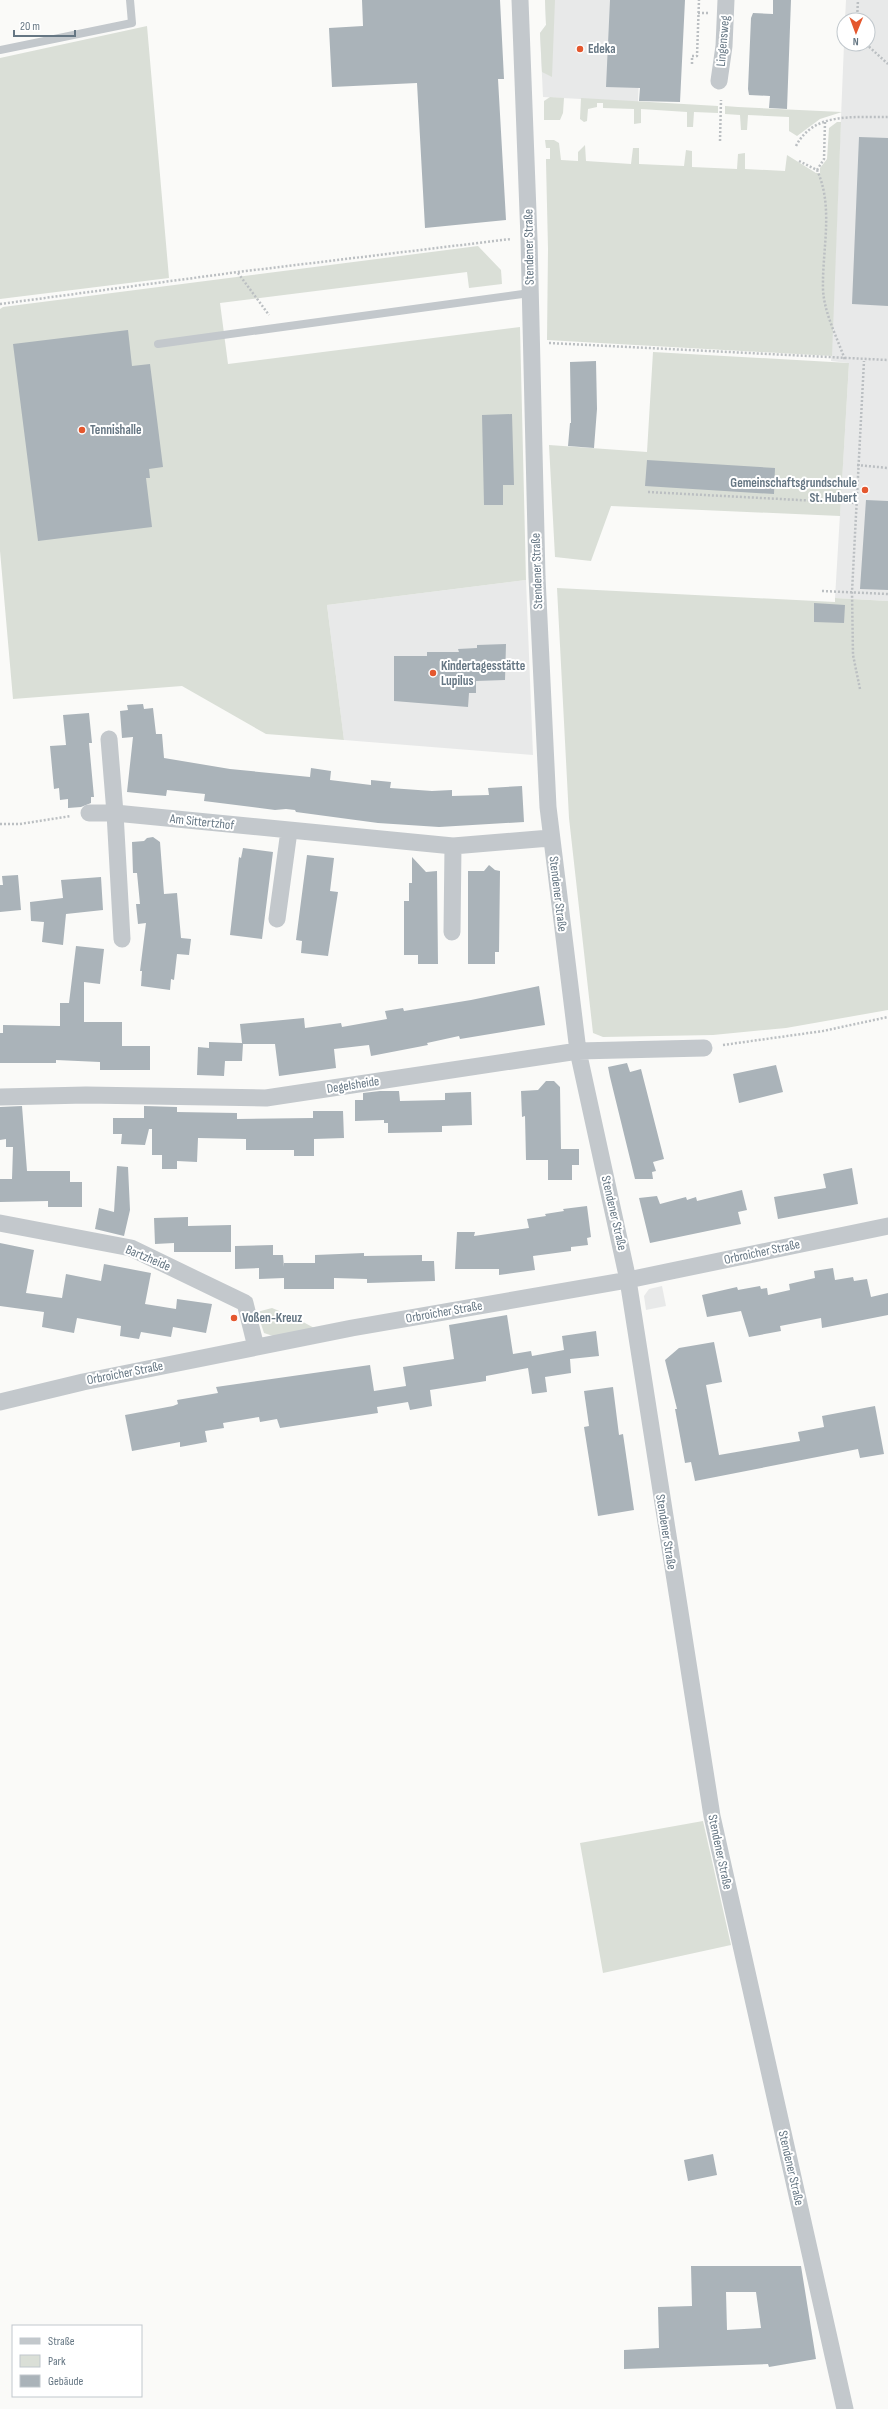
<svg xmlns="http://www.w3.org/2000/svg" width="888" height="2409" font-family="'Sofia Sans Condensed',sans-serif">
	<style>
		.built { fill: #e8e9e9 }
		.green { fill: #dadfd7 }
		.building { fill: #aab3b9; fill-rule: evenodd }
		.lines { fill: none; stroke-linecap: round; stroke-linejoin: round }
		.path { stroke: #bbbfc2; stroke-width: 2.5; stroke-dasharray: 2 2; stroke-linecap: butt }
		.lane { stroke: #c3c8cc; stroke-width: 8 }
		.street { stroke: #c3c8cc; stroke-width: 17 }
		.poi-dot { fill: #e4572e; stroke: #fff; stroke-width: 1.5 }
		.labels { text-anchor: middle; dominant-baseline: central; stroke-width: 4; stroke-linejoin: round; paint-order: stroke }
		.street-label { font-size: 13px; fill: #657683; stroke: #fff }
		.poi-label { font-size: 13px; font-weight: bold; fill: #657683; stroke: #fff; text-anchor: start }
	</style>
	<rect width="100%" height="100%" fill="#fafaf8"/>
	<path class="built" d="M545 0H642L638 102 543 97 540 33 546 25Z
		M846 0H888V601L835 598 849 363 831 361 844 44H868V20H845Z
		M526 580 533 755 344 740 327 605Z
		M662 1286 666 1306 646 1310 644 1296 649 1289Z"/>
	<path class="green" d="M545 0H555L552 77 542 72 540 33 546 25Z
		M147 26 169 278 0 299V58Z
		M550 97 564 98 563 113 560 120H544V101Z
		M581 98 718 106V113L694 112 693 127H687V112L641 109V123L634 124V109L603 108V103H597V107L588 109 587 121 584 122 580 119Z
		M725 106 738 107 842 112 820 119 797 136 789 131V117L748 115 747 130H741L740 115 725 114Z
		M837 122H841L832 356 547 340 548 249 546 162V159H550V148H546L545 140H554L559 143 561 160 578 161V152L585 145 586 161 631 164 633 148H639V164L684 166 686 150 692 151V167L737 169 738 154 745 153V169L785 171 787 155 816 173H820V168L827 159 829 128Z
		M478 246 501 270 502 284 469 288 467 272 220 303 228 364 520 327 526 580 327 605 344 740 266 734 182 686 13 699 0 551V309L3 307Z
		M653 352 849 363 840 516 611 506 591 561 555 557 549 445 647 452Z
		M557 588 835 602V598L888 601V1010L786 1028 713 1035 603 1037 593 1033 569 818Z
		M272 1308 294 1317 316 1329 276 1337 264 1333 257 1312Z
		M703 1821 731 1945 603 1973 580 1843Z"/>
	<path class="building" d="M362 0H500L504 79H498L506 220 425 228 417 83 332 87 329 28 363 26Z
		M610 0H685L680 102 639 101 640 88 606 87Z
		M773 0H791L787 109 769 108 770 96 749 95 748 89 751 18 753 13 773 14Z
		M859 137 888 138V306L852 304Z
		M128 330 132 366 150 364 163 467 149 469 150 478H146L152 527 38 541 13 344Z
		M596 361 597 409 594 448 568 446 570 423H571L570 362Z
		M512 414 514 485H503V505H484L482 415Z
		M647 460 775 468 774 494 645 486Z
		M866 500 888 501V590L860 589Z
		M814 603 845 605 844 623 814 622Z
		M506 644 505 680 476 681V693H469L468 707 394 701V656H427V652H459L458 649 477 648V645Z
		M143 704 144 709 153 708 156 734H162L164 758 230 769 310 777 311 768 331 771 330 780 371 785V780L391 782 390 788 432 791 452 790V796L489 795 488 788 522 786 524 822 439 827 378 823 296 812 295 810 286 809 275 810 204 801 205 794 167 790 166 796 127 792 133 737 122 738 120 711 128 710 127 705Z
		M89 713 92 743H89L94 797H91V803L81 807 68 808V799L60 800 59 788 54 789 50 746 66 745 63 715Z
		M153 837 160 842 164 894 177 893 181 938 191 939 189 955 177 954 174 980 171 979 170 990 141 986 142 971H140L146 923 138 924 136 904H140L137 873H133L132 842 144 841 147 838Z
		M243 848 273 852 262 939 230 935 239 857 241 858Z
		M307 855 334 858 330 891 338 892 328 956 301 953 302 941 296 940Z
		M412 857 426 872 437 871 438 964H418V955H404V901H409V883H412Z
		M489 865 495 870 500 871 499 952H495V964H468V871H484Z
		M18 875 21 910 0 912V885H3L2 876Z
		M101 877 103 910 66 914 63 945 42 942 44 922 31 921 30 902 63 898 61 880Z
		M76 946 104 949 100 984 84 982V1022H122V1046H150V1070H100V1062L56 1060V1063H0V1033H3V1025L60 1026V1003H69Z
		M539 986 545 1025 460 1039 459 1036 427 1043 428 1045 371 1056 369 1045 334 1049 336 1068 279 1076 275 1044H243L242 1061H225L224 1076 197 1075 198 1047 209 1048V1042L242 1043 240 1024 304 1018 305 1028 341 1023 342 1027 387 1019 385 1011 403 1008 404 1011 471 1000Z
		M627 1063 630 1072 641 1069 664 1159 653 1162 656 1171 652 1172 653 1179H635L610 1077 608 1067Z
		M776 1065 783 1092 739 1103 733 1074Z
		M546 1081H554L560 1087 561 1149H579V1165H572V1180H548V1160H526L525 1116 522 1117 521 1091 538 1090Z
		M380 1091H399L400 1101 445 1100V1093L471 1092 472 1125 442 1126V1132L388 1133V1123H384V1120L355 1121V1100H363V1093Z
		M22 1106 27 1171H70V1182H82V1207H48V1201L0 1202V1179H12L13 1147H6V1139L0 1140V1107Z
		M144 1106 177 1107V1112L237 1113V1119L313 1118V1111H343L344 1138 314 1139V1156H294V1150H246V1139L198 1138 197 1162 177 1161V1169H162V1155H152V1129H149L145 1145 121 1144 122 1134H113V1118H144Z
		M117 1166 128 1167 130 1210 124 1236 95 1229 99 1208 114 1212Z
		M852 1168 858 1204 778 1219 774 1197 826 1188 823 1174Z
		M742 1190 747 1210 738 1212 741 1224 650 1243 639 1198 657 1196 660 1204 686 1197 687 1200 696 1197 697 1201Z
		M587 1206 591 1237 587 1238 588 1245 571 1247V1251L533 1256 535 1270 499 1275V1269H455L457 1232H475L474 1236 529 1228 527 1219 546 1216 545 1214 564 1211 563 1209Z
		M188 1217V1226L231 1225V1252H174V1243L155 1244 154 1218Z
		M0 1243 34 1250 26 1293 62 1298 66 1274 101 1281 104 1264 151 1273 145 1304 176 1309 177 1299 212 1304 206 1333 173 1327 171 1337 141 1332 139 1339 120 1336 121 1326 77 1318 74 1333 42 1327 44 1312 0 1306Z
		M273 1245V1255H283L284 1267V1263H315V1255L364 1253V1256L422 1255V1261H434L435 1281 367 1283V1279L334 1278V1289H284V1278L259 1279V1268L235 1269V1246Z
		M833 1268 835 1280 853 1277 854 1281 867 1279 871 1297 888 1293V1315L822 1328 821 1318 780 1326 781 1331 749 1337 741 1311 707 1317 702 1295 737 1287 738 1290 760 1286 761 1289 767 1288 768 1295 790 1290 789 1284 815 1278 814 1271Z
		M507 1315 513 1354 531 1351 532 1356 564 1350 562 1336 596 1331 599 1356 570 1359 571 1373 545 1377 547 1392 532 1394 528 1368 486 1376V1381L430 1390 432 1406 410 1410 408 1402 377 1407 378 1413 280 1428 277 1419 260 1422 259 1417 223 1423 224 1428 205 1431 207 1442 180 1447V1442L132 1451 125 1415 173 1406 178 1404 177 1400 218 1393 216 1387 370 1365 374 1391 406 1386 403 1367 454 1359 449 1325Z
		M714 1342 722 1382 706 1385 719 1455 800 1441 798 1432 824 1427 822 1416 875 1406 884 1454 860 1458 858 1449 695 1481 691 1462 685 1463 675 1409H677L665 1360 679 1348Z
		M613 1387 619 1435 623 1434 634 1510 598 1516 584 1427 589 1426 584 1391Z
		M713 2154 717 2175 688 2181 684 2160Z
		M691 2266H801L816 2359 769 2367 768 2364 624 2369V2350L659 2348 658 2307 692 2306ZM726 2292H756L761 2328 727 2330Z"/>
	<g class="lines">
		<path class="path" d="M698 13H708
			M857 20 858 0
			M866 44 888 64
			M692 64V56H697L699 0
			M720 141 721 100
			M796 146C814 111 855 118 888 117
			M799 161 817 170C834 207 822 250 823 289 824 313 837 337 845 360
			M817 170 824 159 825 122
			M238 273 269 315
			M0 304 238 272 511 239
			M549 343 888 360
			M857 465 888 468
			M648 492 856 503
			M822 591 888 594
			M860 689 853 655 852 592 864 361
			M0 824H20L71 816
			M723 1045 823 1031 888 1017"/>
		<path class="lane" d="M0 50 132 23 130 0
			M158 344 530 293"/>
		<path class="street" d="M520 0 529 239 537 577 548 807 578 1051 628 1280 712 1816 845 2409
			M719 81 724 46 726 0
			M109 739 115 813 122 939
			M89 813H115L453 846 550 838
			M277 919 289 831
			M452 932 453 846
			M0 1097 86 1095 266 1098 578 1051 704 1048
			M0 1223 131 1248 245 1303 256 1347
			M0 1402 83 1382 352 1328 628 1280 888 1226"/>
	</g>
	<g class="poi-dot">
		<circle cx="580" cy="49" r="4"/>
		<circle cx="82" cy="430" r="4"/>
		<circle cx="865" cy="490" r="4"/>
		<circle cx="433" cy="673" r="4"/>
		<circle cx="234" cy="1318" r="4"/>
	</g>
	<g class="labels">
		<g class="street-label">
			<text transform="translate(723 41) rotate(-85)">Lingensweg</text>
			<text transform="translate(529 247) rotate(-91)">Stendener Straße</text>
			<text transform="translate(537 571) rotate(-92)">Stendener Straße</text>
			<text transform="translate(202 822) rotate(6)">Am Sittertzhof</text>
			<text transform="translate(558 894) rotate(83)">Stendener Straße</text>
			<text transform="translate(353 1085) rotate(-9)">Degelsheide</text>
			<text transform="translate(614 1213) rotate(77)">Stendener Straße</text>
			<text transform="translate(762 1252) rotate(-12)">Orbroicher Straße</text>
			<text transform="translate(148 1258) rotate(23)">Bartzheide</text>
			<text transform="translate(444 1312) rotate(-10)">Orbroicher Straße</text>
			<text transform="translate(125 1373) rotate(-11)">Orbroicher Straße</text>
			<text transform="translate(666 1532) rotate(81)">Stendener Straße</text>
			<text transform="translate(720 1852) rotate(78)">Stendener Straße</text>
			<text transform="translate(791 2168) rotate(77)">Stendener Straße</text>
		</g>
		<g class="poi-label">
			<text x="588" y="49">Edeka</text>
			<text x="90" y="430">Tennishalle</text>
			<text x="857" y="483" text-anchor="end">Gemeinschaftsgrundschule<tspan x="857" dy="15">St. Hubert</tspan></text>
			<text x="441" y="666">Kindertagesstätte<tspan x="441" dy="15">Lupilus</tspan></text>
			<text x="242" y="1318">Voßen-Kreuz</text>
		</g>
	</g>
	<rect x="12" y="2325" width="130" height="72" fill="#ffffff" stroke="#c1c8cd"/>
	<rect x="20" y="2338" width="20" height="6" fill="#c3c8cc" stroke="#c1c8cd"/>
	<text x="48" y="2345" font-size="12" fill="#657683">Straße</text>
	<rect x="20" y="2355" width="20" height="12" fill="#dadfd7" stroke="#c1c8cd"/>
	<text x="48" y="2365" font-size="12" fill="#657683">Park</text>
	<rect x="20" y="2375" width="20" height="12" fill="#aab3b9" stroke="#c1c8cd"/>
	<text x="48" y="2385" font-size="12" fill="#657683">Gebäude</text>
	<g transform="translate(856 32) rotate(181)"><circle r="19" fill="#ffffff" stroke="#c1c8cd"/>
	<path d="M0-3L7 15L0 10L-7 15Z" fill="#e4572e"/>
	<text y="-6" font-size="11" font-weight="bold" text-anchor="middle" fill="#657683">N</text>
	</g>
	<path d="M14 30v6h61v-6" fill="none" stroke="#657683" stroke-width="2"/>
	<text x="20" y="30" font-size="12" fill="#657683" stroke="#ffffff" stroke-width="3" paint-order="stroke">20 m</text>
</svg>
